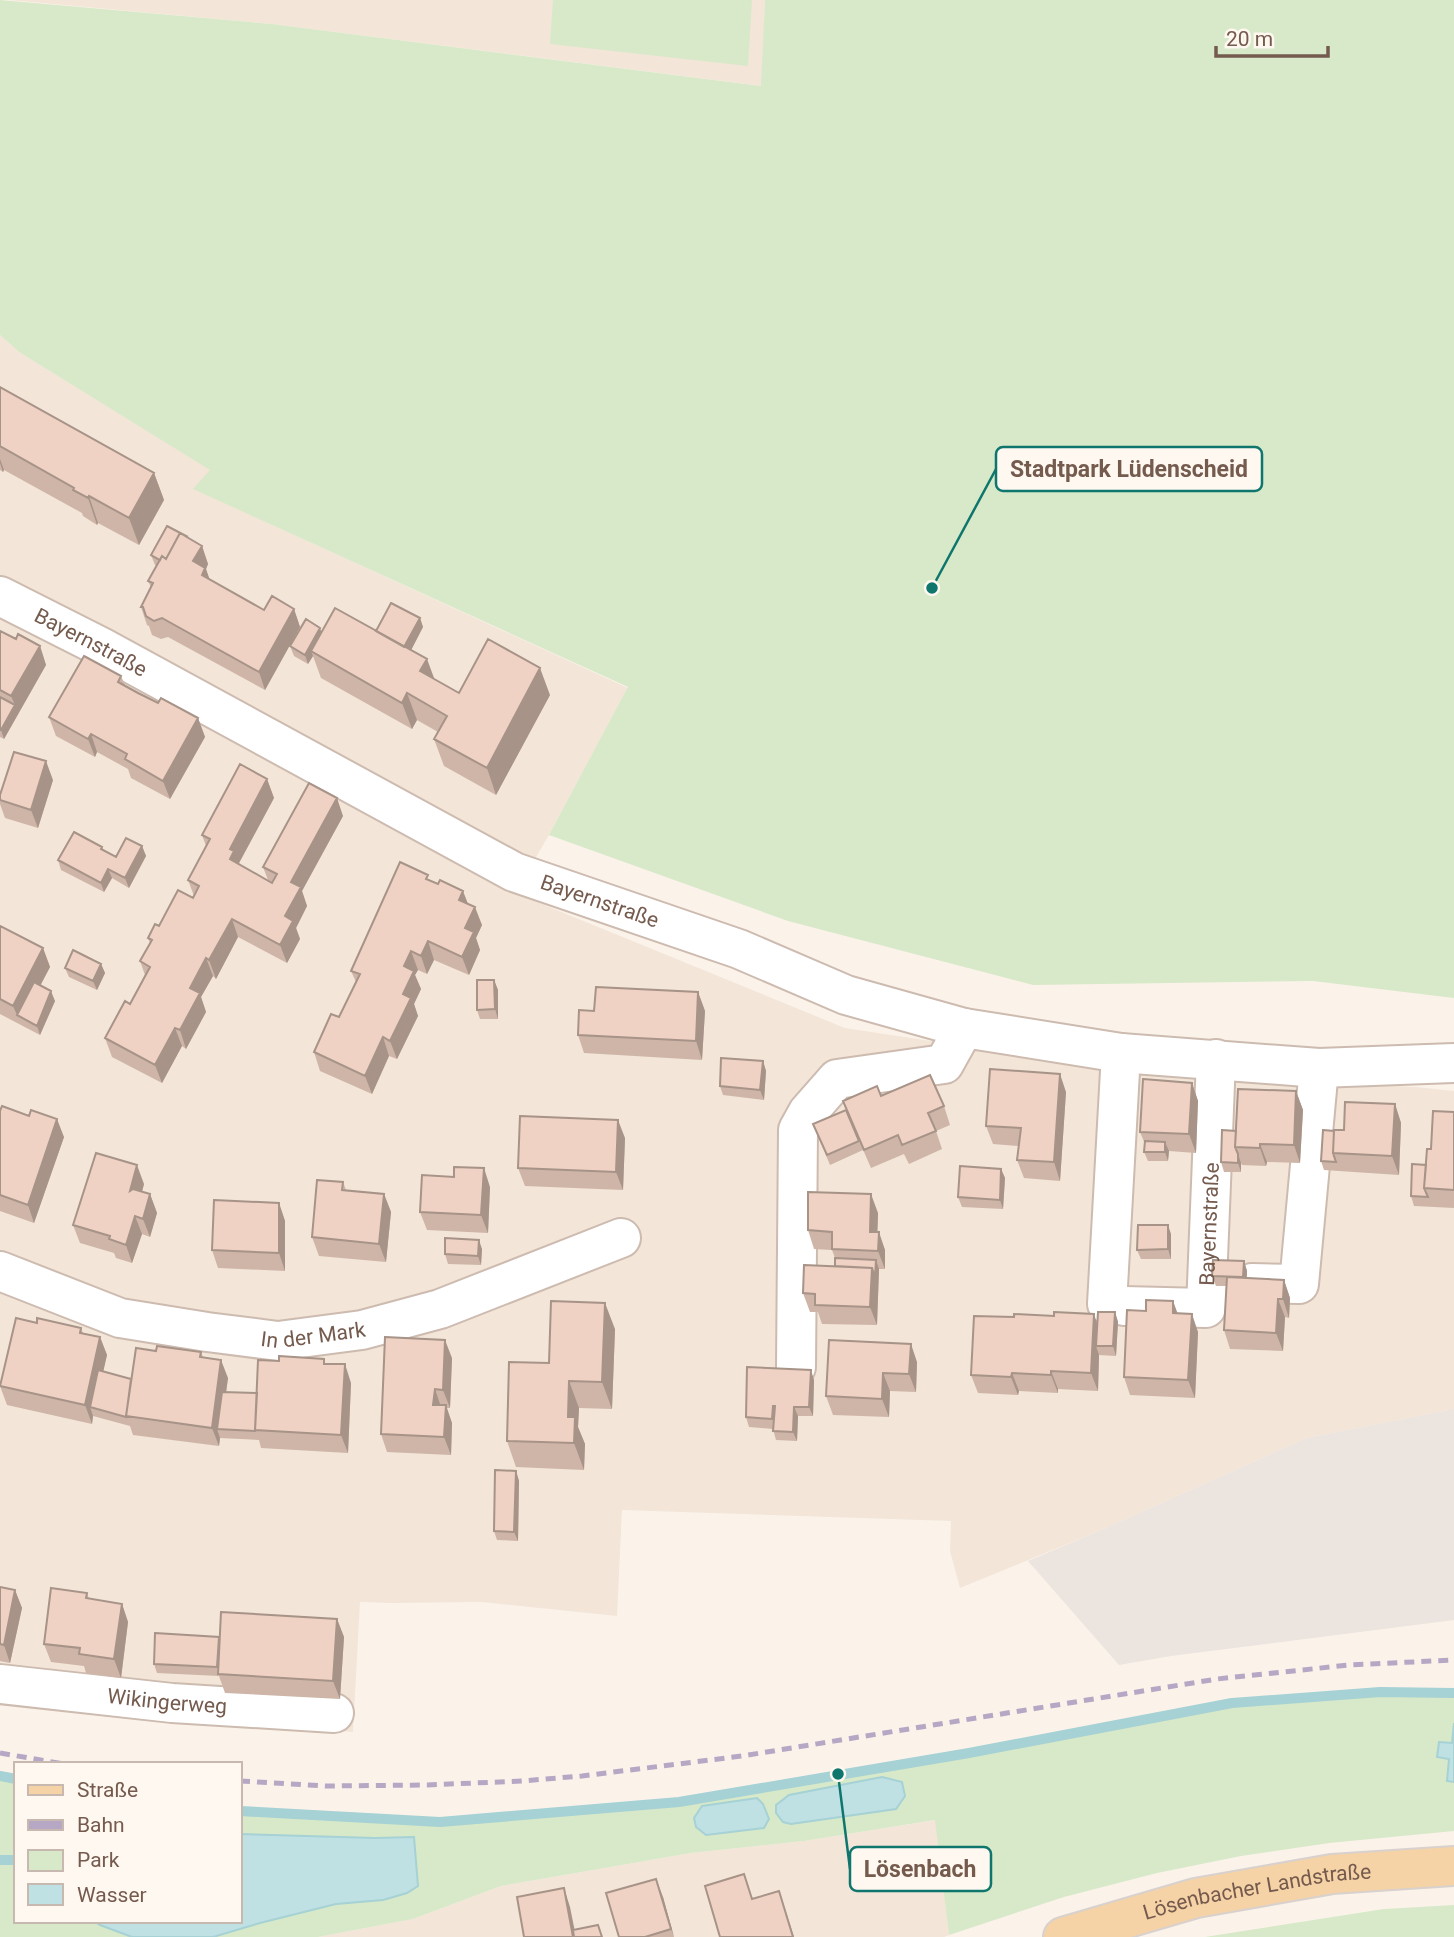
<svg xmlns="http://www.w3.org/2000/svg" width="1454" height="1937" font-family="Roboto,sans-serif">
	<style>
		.residential { fill: #f3e5d8 }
		.industrial { fill: #ebe4df }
		.green { fill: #d7e9c8 }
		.water { fill: #bfe1e4; stroke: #a6d1d5; stroke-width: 2 }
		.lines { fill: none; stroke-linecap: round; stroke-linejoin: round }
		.stream { stroke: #a6d1d5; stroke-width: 10 }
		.minor-casing { stroke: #cdbbb0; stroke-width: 42 }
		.major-casing { stroke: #d8d1cd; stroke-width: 42 }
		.minor { stroke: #fff; stroke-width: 38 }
		.major { stroke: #f5d3a7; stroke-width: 38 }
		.rail { stroke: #b6a8c5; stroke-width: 5; stroke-dasharray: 10 7; stroke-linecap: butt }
		.wall { fill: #ceb5a8 }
		.shaded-wall { fill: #a79388 }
		.building { fill: #efd2c3; stroke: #a79388; stroke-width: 2 }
		.labels { text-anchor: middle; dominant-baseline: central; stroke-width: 5; stroke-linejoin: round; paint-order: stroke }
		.street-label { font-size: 21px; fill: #755a4e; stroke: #fef8f0 }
		.leader { fill: none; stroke: #0f766e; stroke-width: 2.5 }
		.callout-dot { fill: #0f766e; stroke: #fef8f0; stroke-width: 2.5 }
		.callout { fill: #fef8f0; stroke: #0f766e; stroke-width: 2.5 }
		.callout-label { font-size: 23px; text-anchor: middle; font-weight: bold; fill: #755a4e }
	</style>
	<rect width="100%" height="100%" fill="#fbf3ea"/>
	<path class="residential" d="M9 0H765L762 86 272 24Z
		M0 335 19 352 211 470 194 489 628 688 549 835 515 893 845 1028 1142 1073 1416 1087 1454 1091V1409L1307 1438 1104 1529 960 1588 950 1551 951 1521 622 1510 617 1616 482 1602 391 1603 360 1602 353 1732 128 1717 0 1699Z
		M936 1820 949 1935 944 1937H318L413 1919 501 1886 691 1853 804 1841Z"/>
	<path class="industrial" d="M1454 1409V1620L1171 1656 1119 1665 1028 1561 1104 1529 1307 1438Z"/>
	<path class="green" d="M0 0 272 24 761 86 765 0H1454V998L1313 981 1033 985 788 921 549 835 628 687 193 489 210 470 19 352 0 335Z
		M553 0H752L748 66 550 44Z
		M1380 1692 1454 1693V1831L1329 1843 1241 1856 1157 1873 1064 1897 949 1935 935 1820 804 1841 691 1853 501 1886 413 1919 318 1937H0V1776L16 1779V1921H240V1811L440 1822 679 1802 922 1760 1232 1703Z
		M1454 1905V1937H1205L1384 1909Z"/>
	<path class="water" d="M1454 1723V1782L1447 1781 1449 1759 1437 1757 1439 1742 1452 1743Z
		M882 1777 902 1782 905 1796 896 1809 791 1824 783 1822 776 1813V1805L789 1795Z
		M757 1798 763 1804 769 1819 764 1828 706 1835 696 1827 694 1818 702 1806Z
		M240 1834 375 1838 414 1837 418 1886 407 1893 383 1900 336 1904 260 1923 213 1937H132L100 1925 94 1921H240Z"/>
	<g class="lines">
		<path class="stream" d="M0 1776 16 1779
			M240 1811 440 1822 679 1802 969 1753 1232 1703 1380 1692 1454 1693
			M0 1860H16"/>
		<defs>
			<g id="minor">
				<path id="s1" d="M0 596 101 647 514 872 739 949 846 995 964 1028 1121 1053 1319 1068 1454 1063"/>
				<path id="s2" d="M0 1271 120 1318 207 1332 278 1341 362 1330 440 1309 621 1238"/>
				<path d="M1252 1283 1299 1284 1319 1068"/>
				<path d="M1107 1304 1121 1053"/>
				<path id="s3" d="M1124 1306 1206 1308 1216 1059"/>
				<path d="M796 1367 798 1130 808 1112 837 1079 944 1064 964 1028"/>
				<path id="s4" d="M0 1684 172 1703 334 1713"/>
			</g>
			<g id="major">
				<path id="s5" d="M1063 1937 1196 1898 1332 1874 1454 1866"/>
			</g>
		</defs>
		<use href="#minor" class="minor-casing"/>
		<use href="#major" class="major-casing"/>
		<use href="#minor" class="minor"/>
		<use href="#major" class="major"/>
		<path class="rail" d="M0 1753 64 1764
			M240 1781 325 1786 427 1785 522 1781 582 1776 742 1756 1217 1679 1349 1665 1454 1660"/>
	</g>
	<path class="wall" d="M0 387 154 473 164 500 139 545 98 523 97 525 83 516 82 513 4 470 3 472 0 470Z
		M202 546 208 564 206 569 209 580 264 610 294 609 300 627 265 690 168 637 161 639 152 635 149 626 147 625 141 607 151 587 148 581 157 566 155 565 151 555Z
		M420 618 423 627 411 650 434 679 459 693 550 695 496 795 444 766 434 739 438 732 417 720 412 729 321 678 313 656 308 664 294 656 290 646 376 631Z
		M0 631 16 639 40 646 46 665 4 739 0 737Z
		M121 676 125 685 158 703 198 718 205 737 170 799 131 778 128 769 97 752 95 757 56 736 49 717Z
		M267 779 274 798 239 863V865L268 880 263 867 343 816 302 891 307 906 296 928 300 939 287 963 238 937 216 979 213 976 201 997 206 1012 186 1049 182 1046 162 1083 112 1057 105 1038 130 1004 145 975 140 961 150 943 148 938 159 926 194 896 188 880 206 846 202 835Z
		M53 780 38 828 5 818 0 804V795Z
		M142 846 146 856 129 888 112 878 104 892 61 870 58 860 102 847 103 850 116 857Z
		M430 881 468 904 482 925 476 938 480 950 469 975 434 960 427 974 418 970 415 975 421 989 414 1004 418 1016 397 1059 389 1056 372 1094 320 1071 314 1052 339 1017 356 982 351 971Z
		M0 926 43 948 50 967 40 985 55 1001 40 1035 0 1014Z
		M101 964 105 973 97 990 69 977 65 968Z
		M494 980 498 990V1019H480L477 1010Z
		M698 992 705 1011 702 1060 584 1053 578 1035 594 1011Z
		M763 1061 766 1071 764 1100 723 1095 720 1086Z
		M1192 1083 1198 1101 1196 1153 1169 1151 1168 1161H1148L1144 1152 1145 1144 1140 1132Z
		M1296 1091 1303 1110 1300 1163 1267 1162 1266 1166 1242 1165 1241 1163V1172H1224L1221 1162 1236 1131Z
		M1066 1092 1060 1181 1024 1178 1017 1160 1019 1146 993 1144 986 1126Z
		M881 1096 944 1106 950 1125 936 1131 942 1149 909 1164 904 1154 871 1168 861 1145 863 1150 830 1165 813 1124Z
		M1395 1104 1401 1123 1399 1175 1324 1170 1321 1161 1334 1131 1344 1130Z
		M0 1111 64 1137 34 1223 0 1211Z
		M1454 1112V1208L1414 1206 1411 1196 1426 1165 1431 1149Z
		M625 1138 623 1190 525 1186 518 1168Z
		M1001 1169 1005 1178 1003 1209 962 1207 958 1197Z
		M343 1182 346 1190 384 1194 391 1212 386 1262 319 1256 312 1237Z
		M144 1184 142 1192 150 1194 157 1213 150 1237 142 1234 132 1263 116 1258 114 1253 80 1243 73 1225Z
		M490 1187 488 1233 427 1230 420 1212Z
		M279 1203 285 1221V1271L218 1268 212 1250Z
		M878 1213 877 1232 885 1250V1269H879L877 1325 822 1324 818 1312H810L803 1293 835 1266V1258L832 1250 814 1249 808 1230Z
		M1171 1234V1259H1141L1137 1250Z
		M482 1249 481 1265 448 1264 445 1254Z
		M1244 1261 1247 1271V1278L1284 1280 1290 1298 1289 1318 1285 1317 1283 1351 1230 1349 1224 1330 1226 1286H1216L1212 1276Z
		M1173 1301 1177 1313 1198 1332 1195 1398 1130 1395 1124 1377 1146 1311Z
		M1115 1312 1118 1322 1116 1356 1099 1355 1098 1391 1058 1389V1393L1019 1391 1018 1395 978 1393 971 1375 1014 1317 1054 1316 1097 1323Z
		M37 1323 81 1328 83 1333 100 1337 107 1355 103 1371 131 1379 156 1351 201 1352 203 1357 228 1378 226 1392 257 1393 326 1364 351 1383 348 1453 261 1448 259 1440 220 1438 219 1446 133 1435 130 1426 93 1416 92 1424 7 1405 0 1386Z
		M615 1329 612 1409 579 1408 578 1427 585 1444 584 1470 516 1467 507 1441 549 1363Z
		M829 1340 917 1362 916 1392 890 1391 889 1417 833 1415 826 1396Z
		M452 1358 450 1408H446L452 1423 451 1455 387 1452 381 1434Z
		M814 1380 813 1416H798L797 1441 776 1440 773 1429 749 1427 746 1417Z
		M516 1471 519 1481 518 1541 497 1540 494 1531Z
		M0 1587 15 1590 22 1608 10 1663 0 1661Z
		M87 1593 89 1599 122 1604 128 1622 121 1678 86 1673 84 1666 51 1662 44 1644Z
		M337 1619 344 1637 340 1699 225 1693 219 1676 157 1673 154 1664 219 1637 220 1639Z
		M663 1897 674 1937H619Z"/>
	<path class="shaded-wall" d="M0 459 4 470 3 472 0 463Z
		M154 473 164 500 139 545 129 518Z
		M89 496 98 523 97 525 88 498Z
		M202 546 208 564 206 569 212 586 208 594 193 561Z
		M294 609 300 627 265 690 259 672Z
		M420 618 423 627 405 662 401 652Z
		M320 628 323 637 311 651 313 656 308 664 305 655Z
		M40 646 46 665 4 739 1 730 15 705 11 696Z
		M427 659 437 686 420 671Z
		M540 668 550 695 496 795 487 768Z
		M407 693 417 720 412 729 402 703Z
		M198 718 205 737 170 799 163 781Z
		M91 734 97 752 95 757 88 739Z
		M46 761 53 780 38 828 31 810Z
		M267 779 274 798 239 863 241 870 230 859V849Z
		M337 798 343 816 302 891 307 906 296 928 300 939 287 963 280 945 291 882Z
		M142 846 146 856 129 888 125 878Z
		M108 869 112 878 104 892 101 883Z
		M463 891 470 909 459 900Z
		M475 907 482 925 476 938 480 950 469 975 462 957 465 928Z
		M232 919 238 937 216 979 209 960Z
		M428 941 434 960 427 974 421 956Z
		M43 948 50 967 23 1019 17 1015 13 1006Z
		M411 951 418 970 415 975 421 989 414 1004 418 1016 397 1059 390 1041 403 994 404 966Z
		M206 958 213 976 201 997 206 1012 186 1049 180 1030 190 988Z
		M101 964 105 973 97 990 93 981Z
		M494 980 498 990V1019L495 1009Z
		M51 991 55 1001 40 1035 37 1026Z
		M698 992 705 1011 702 1060 696 1041Z
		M175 1028 182 1046 162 1083 155 1065Z
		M383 1037 389 1056 372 1094 365 1076Z
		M763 1061 766 1071 764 1100 760 1090Z
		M1060 1074 1066 1092 1060 1181 1054 1162Z
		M1192 1083 1198 1101 1196 1153 1189 1134Z
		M1296 1091 1303 1110 1300 1163 1294 1145Z
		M1395 1104 1401 1123 1399 1175 1392 1156Z
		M57 1119 64 1137 34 1223 28 1205Z
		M618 1120 625 1138 623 1190 616 1172Z
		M1165 1142 1169 1151 1168 1161 1165 1152Z
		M1260 1144 1267 1162 1266 1166 1260 1148Z
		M1238 1154 1241 1163V1172L1238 1163Z
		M137 1165 144 1184 137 1209 130 1191Z
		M484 1168 490 1187 488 1233 481 1215Z
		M1001 1169 1005 1178 1003 1209 1000 1200Z
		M150 1194 157 1213 150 1237 143 1219Z
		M384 1194 391 1212 386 1262 379 1244Z
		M871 1194 878 1213 877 1250 870 1232Z
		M279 1203 285 1221V1271L279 1253Z
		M135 1216 142 1234 132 1263 126 1245Z
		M1168 1225 1171 1234V1259L1168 1249Z
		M879 1232 885 1250V1269L878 1251Z
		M479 1240 482 1249 481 1265 478 1256Z
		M876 1260 879 1269 877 1325 870 1307 872 1268Z
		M1244 1261 1247 1271 1246 1287 1243 1277Z
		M1284 1280 1290 1298 1289 1318 1283 1299Z
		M1278 1299 1285 1317 1283 1351 1276 1333Z
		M1173 1301 1180 1320 1173 1313Z
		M605 1303 615 1329 612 1409 602 1382Z
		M1115 1312 1118 1322 1116 1356 1113 1346Z
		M1094 1314 1100 1332 1096 1346 1099 1355 1098 1391 1091 1373Z
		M1192 1314 1198 1332 1195 1398 1188 1380Z
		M100 1337 107 1355 95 1408 90 1407 93 1416 92 1424 85 1405Z
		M445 1340 452 1358 450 1408 443 1390Z
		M911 1344 917 1362 916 1392 909 1374Z
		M221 1360 228 1378 221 1429H217L220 1438 219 1446 212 1428Z
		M345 1364 351 1383 348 1453 341 1435Z
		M811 1370 814 1380 813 1416 809 1407Z
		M1051 1371 1058 1389V1393L1051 1375Z
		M883 1373 890 1391 889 1417 882 1399Z
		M1012 1373 1019 1391 1018 1395 1011 1377Z
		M569 1381 579 1408 578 1427 585 1444 584 1470 574 1443 568 1417Z
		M435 1389 441 1407 433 1405Z
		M446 1405 452 1423 451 1455 444 1437Z
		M794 1407 798 1416 797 1441 793 1432Z
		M516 1471 519 1481 518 1541 514 1532Z
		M15 1590 22 1608 10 1663 4 1645Z
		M122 1604 128 1622 121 1678 114 1659Z
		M337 1619 344 1637 340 1699 333 1681Z
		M656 1879 663 1897 674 1937 671 1929Z
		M564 1888 570 1907 576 1937H573Z
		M779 1891 785 1909 794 1937H793Z"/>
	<path class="building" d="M0 387 154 473 129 518 89 496 88 498 73 490 74 488 0 446Z
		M167 526 188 537 180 533 166 559 162 556 160 560 151 555Z
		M180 533 202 546 193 561 205 568 202 575 264 610 272 596 294 609 259 672 162 618 154 621 146 616 143 607H141L153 583 148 581 162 556 166 559Z
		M391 603 420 618 404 647 376 631Z
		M335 608 427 659 420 671 459 693 488 639 540 668 487 768 434 739 447 716 407 693 402 703 311 651Z
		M306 619 320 628 305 655 290 646Z
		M0 631 16 639 18 634 40 646 11 696 0 690Z
		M84 656 121 676 118 682 138 693 158 703 161 698 198 718 163 781 125 759 127 754 91 734 88 739 49 717Z
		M0 697 15 705 1 730H0Z
		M14 752 46 761 31 810 0 800V795Z
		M240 764 267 779 230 849 234 851 230 859 272 883 277 874 263 867 309 783 337 798 291 882 301 887 285 916 293 921 280 945 232 919 209 960 206 958 190 988 200 993 180 1030 175 1028 155 1065 105 1038 125 1001 130 1004 150 967 140 961 152 940 148 938 155 924 159 926 178 890 193 898 199 886 188 880 210 839 202 835Z
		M74 832 102 847 101 849 116 857 126 838 142 846 125 878 108 869 101 883 58 860Z
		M400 862 428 875 426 879 438 884 440 880 463 891 459 900 475 907 465 928 474 932 462 957 428 941 421 956 411 951 404 966 414 971 403 994 411 998 390 1041 383 1037 365 1076 314 1052 331 1014 339 1017 360 974 351 971Z
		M0 926 43 948 13 1006 0 999Z
		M73 950 101 964 93 981 65 968Z
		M477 980H494L495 1009 477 1010Z
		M34 982 51 991 37 1026 17 1015Z
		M596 987 698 992 696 1041 578 1035 579 1010 594 1011Z
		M721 1058 763 1061 760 1090 720 1086Z
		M990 1069 1060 1074 1054 1162 1017 1160 1021 1128 986 1126Z
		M930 1075 944 1106 928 1113 936 1131 902 1145 898 1135 864 1150 843 1101 877 1086 881 1096Z
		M1143 1079 1192 1083 1189 1134 1140 1132Z
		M1238 1089 1296 1091 1294 1145 1260 1144V1148L1235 1147Z
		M1345 1102 1395 1104 1392 1156 1333 1153 1334 1130H1344Z
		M2 1106 29 1116 31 1110 57 1119 28 1205 0 1195V1111Z
		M846 1110 859 1141 827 1155 813 1124Z
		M1433 1111 1454 1112V1190L1424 1188 1427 1149H1431Z
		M520 1116 618 1120 616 1172 518 1168Z
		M1222 1130 1236 1131 1235 1147 1238 1154V1163L1221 1162Z
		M1323 1130 1334 1131 1333 1153 1336 1162 1321 1161Z
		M1145 1141 1165 1142V1152H1144Z
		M96 1153 137 1165 130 1191 133 1189 150 1194 143 1219 135 1216 126 1245 109 1239 110 1236 73 1225Z
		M1412 1164 1426 1165 1424 1188 1428 1197 1411 1196Z
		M960 1166 1001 1169 1000 1200 958 1197Z
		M454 1167 484 1168 481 1215 420 1212 422 1175 454 1177Z
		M317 1180 343 1182 342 1190 384 1194 379 1244 312 1237Z
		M808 1192 871 1194 870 1232H879L878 1251 832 1249V1232L808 1230Z
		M214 1200 279 1203V1253L212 1250Z
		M1138 1225H1168V1249L1137 1250Z
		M445 1238 479 1240 478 1256 445 1254Z
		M835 1258 876 1260 875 1277 872 1268 835 1266Z
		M1213 1260 1244 1261 1243 1277 1212 1276Z
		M804 1265 872 1268 870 1307 815 1305V1294L803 1293Z
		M1227 1277 1284 1280 1283 1299H1278L1276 1333 1224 1330Z
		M1146 1300 1173 1301V1313L1192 1314 1188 1380 1124 1377 1127 1310 1146 1311Z
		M551 1301 605 1303 602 1382 569 1381 568 1417H575L574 1443 507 1441 509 1362 549 1363Z
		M1054 1312 1094 1314 1091 1373 1051 1371V1375L1012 1373 1011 1377 971 1375 974 1316 1014 1317V1314L1054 1316Z
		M1098 1312H1115L1113 1346H1096Z
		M16 1318 37 1323V1318L81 1328 80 1333 100 1337 85 1405 0 1386Z
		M385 1337 445 1340 443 1390 435 1389 433 1405H446L444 1437 381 1434Z
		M829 1340 911 1344 909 1374 883 1373 882 1399 826 1396Z
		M157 1346 201 1352 200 1357 221 1360 212 1428 126 1416 136 1348 156 1351Z
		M279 1356 324 1359V1364H345L341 1435 255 1430 258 1360 279 1361Z
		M747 1367 811 1370 809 1407H794L793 1432 773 1431 775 1406H773L772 1419 746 1417Z
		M98 1370 131 1379 126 1417 90 1407Z
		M222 1392 257 1393 255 1431 217 1429Z
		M495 1470 516 1471 514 1532 494 1531Z
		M0 1587 15 1590 4 1645 0 1644Z
		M51 1588 87 1593 86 1598 122 1604 114 1659 79 1654 80 1648 44 1644Z
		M221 1612 337 1619 333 1681 218 1674Z
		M155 1633 219 1637 217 1667 154 1664Z
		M744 1874 752 1899 779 1891 793 1937H720L705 1886Z
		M656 1879 671 1929 645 1937H619L606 1893Z
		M564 1888 573 1937H524L517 1897Z
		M598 1925 602 1937H574L573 1930Z"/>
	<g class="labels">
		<g class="street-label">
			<text stroke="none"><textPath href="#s1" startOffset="102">Bayernstraße</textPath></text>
			<text stroke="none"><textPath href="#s1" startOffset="674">Bayernstraße</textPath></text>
			<text stroke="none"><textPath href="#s3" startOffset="166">Bayernstraße</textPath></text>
			<text stroke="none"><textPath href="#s2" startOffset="324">In der Mark</textPath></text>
			<text stroke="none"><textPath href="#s4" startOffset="168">Wikingerweg</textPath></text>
			<text stroke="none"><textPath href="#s5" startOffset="200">Lösenbacher Landstraße</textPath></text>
		</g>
	</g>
	<path class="leader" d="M932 588L996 469M838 1774L850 1869"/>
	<g class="callout-dot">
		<circle cx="932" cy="588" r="7"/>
		<circle cx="838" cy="1774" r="7"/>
	</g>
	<g class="callout">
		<rect x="996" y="447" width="266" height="44" rx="7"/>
		<rect x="850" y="1847" width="141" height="44" rx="7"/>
	</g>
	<g class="callout-label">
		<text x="1129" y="477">Stadtpark Lüdenscheid</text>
		<text x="920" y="1877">Lösenbach</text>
	</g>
	<rect x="14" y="1762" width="228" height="161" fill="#fef8f0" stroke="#c7b9af" stroke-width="2"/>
	<rect x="28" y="1785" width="35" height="10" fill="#f5d3a7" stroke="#c7b9af" stroke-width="2"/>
	<text x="77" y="1797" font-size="21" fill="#755a4e">Straße</text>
	<rect x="28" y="1820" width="35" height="10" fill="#b6a8c5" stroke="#c7b9af" stroke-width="2"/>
	<text x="77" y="1832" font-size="21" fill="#755a4e">Bahn</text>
	<rect x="28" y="1850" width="35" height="21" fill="#d7e9c8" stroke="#c7b9af" stroke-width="2"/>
	<text x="77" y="1867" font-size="21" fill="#755a4e">Park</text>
	<rect x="28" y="1884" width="35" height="21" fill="#bfe1e4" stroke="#c7b9af" stroke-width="2"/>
	<text x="77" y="1902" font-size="21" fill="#755a4e">Wasser</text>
	<path d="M1216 46v10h112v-10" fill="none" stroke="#755a4e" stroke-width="3.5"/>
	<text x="1226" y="46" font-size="21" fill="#755a4e" stroke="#fef8f0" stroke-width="5" paint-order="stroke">20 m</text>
</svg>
